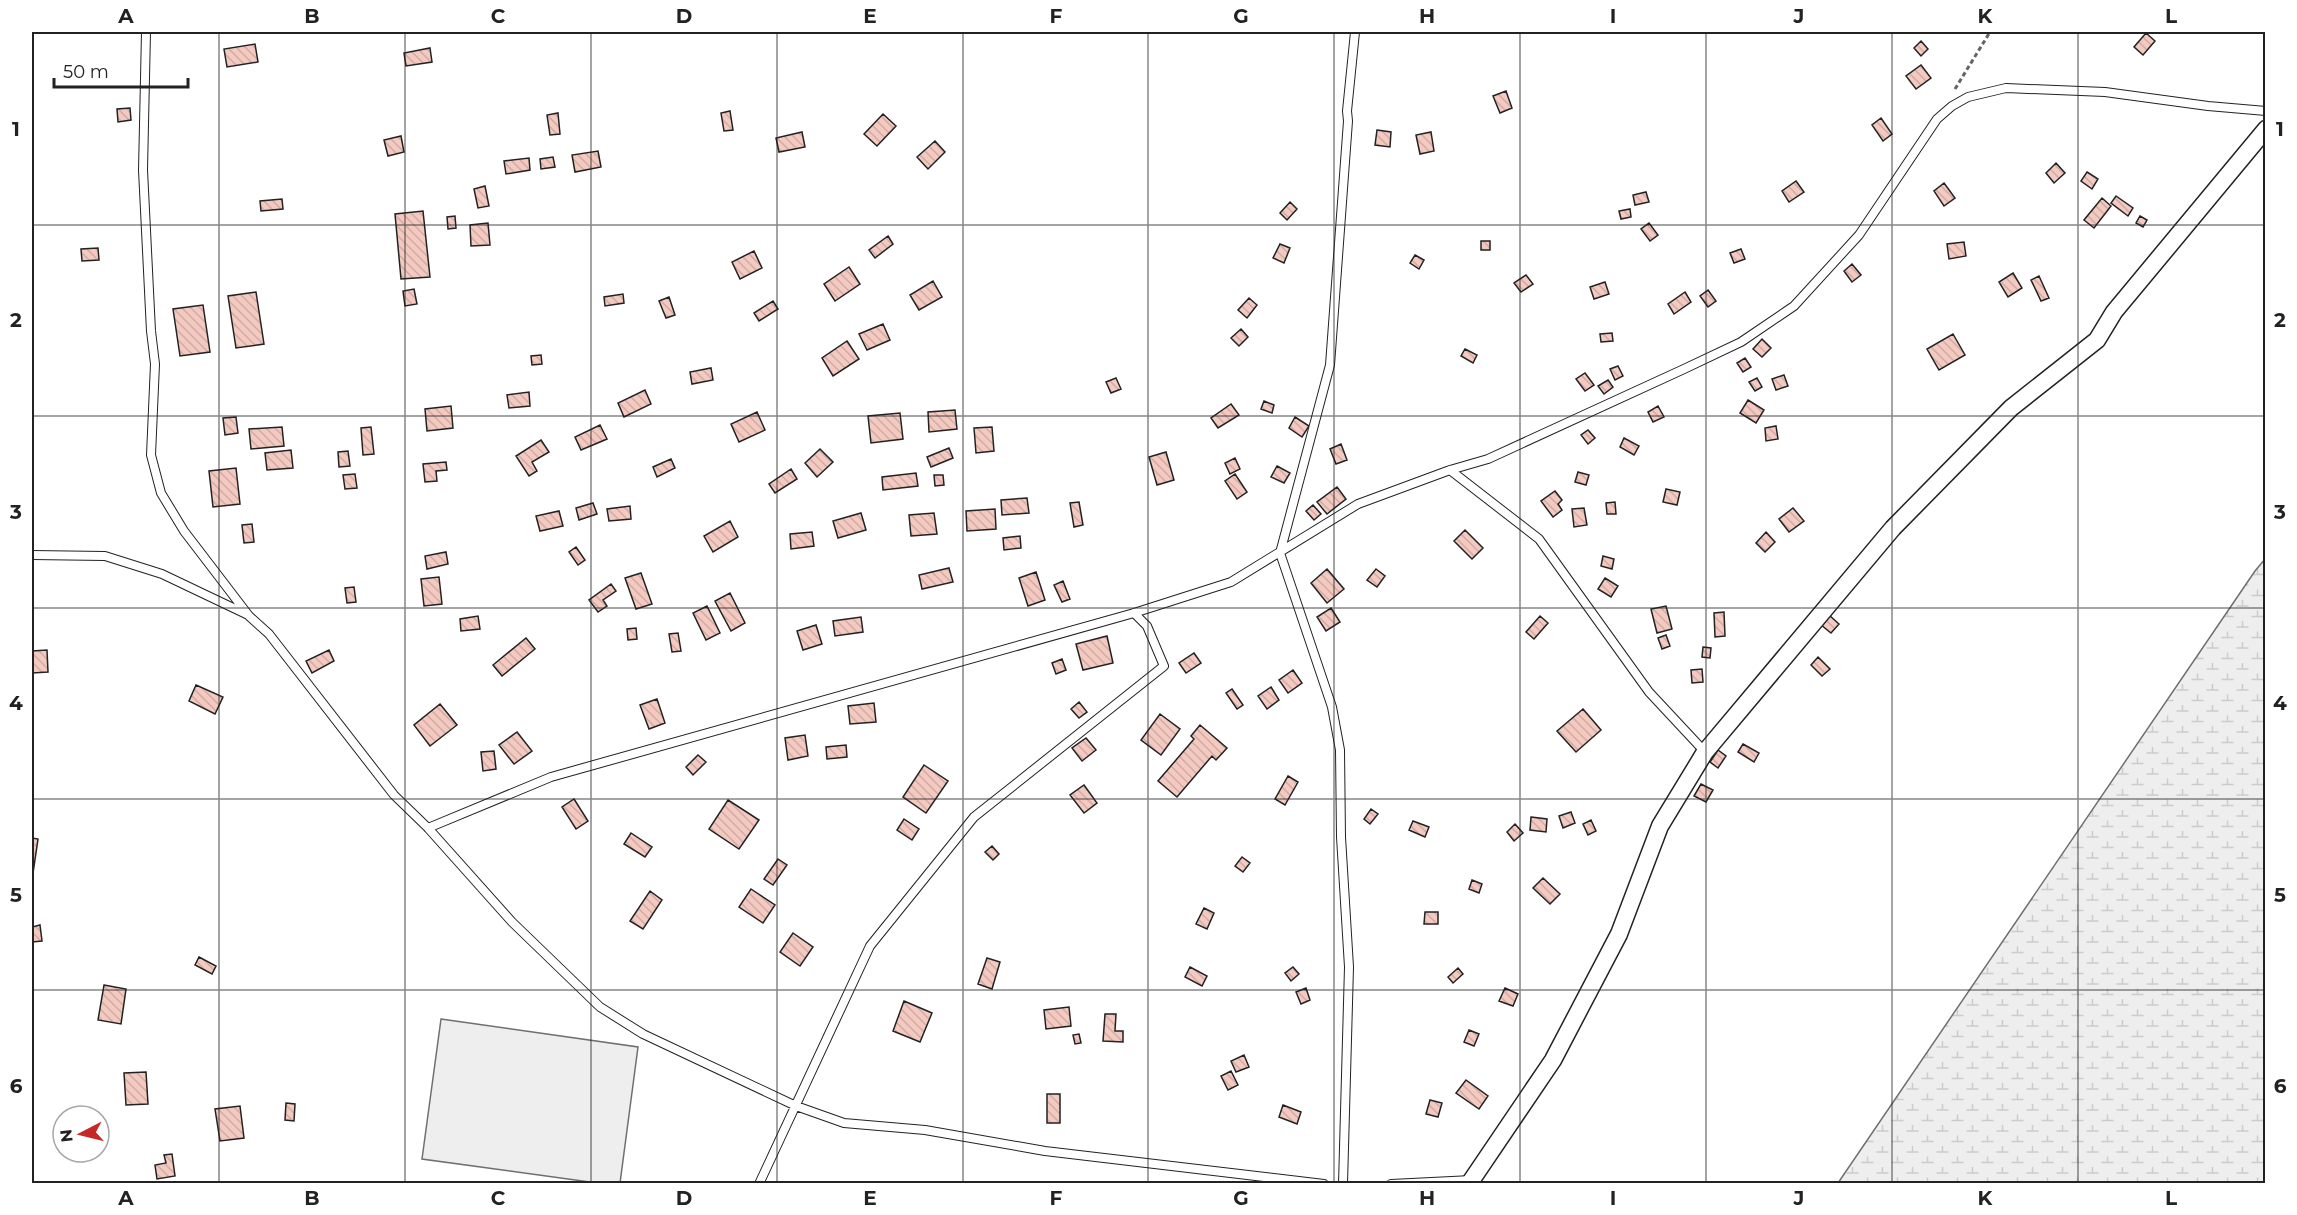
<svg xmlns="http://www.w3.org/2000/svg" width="2297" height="1215" font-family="Montserrat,sans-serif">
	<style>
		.wetland { fill: url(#wetland-marsh); stroke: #6f6f6f; stroke-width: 1.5 }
		.park { fill: #eee; stroke: #6f6f6f; stroke-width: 1.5 }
		.building { fill: url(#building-back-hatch); stroke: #222; stroke-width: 1.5 }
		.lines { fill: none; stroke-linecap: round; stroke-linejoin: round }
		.lane-casing { stroke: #222; stroke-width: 10 }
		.street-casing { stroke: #222; stroke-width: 19 }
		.path { stroke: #646464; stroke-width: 3; stroke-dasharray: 4.5 3; stroke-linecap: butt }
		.lane { stroke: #fff; stroke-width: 8 }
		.street { stroke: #fff; stroke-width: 16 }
		.grid { fill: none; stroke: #222; stroke-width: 1.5; stroke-opacity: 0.55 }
		.neatline { fill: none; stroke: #222; stroke-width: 2 }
		.grid-label { font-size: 20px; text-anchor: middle; font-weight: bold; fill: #222 }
	</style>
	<defs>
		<pattern id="wetland-marsh" width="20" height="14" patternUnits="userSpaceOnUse" patternTransform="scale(1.5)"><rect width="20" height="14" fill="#eee"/><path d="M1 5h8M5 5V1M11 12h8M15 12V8" fill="none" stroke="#ccc"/></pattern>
		<pattern id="building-back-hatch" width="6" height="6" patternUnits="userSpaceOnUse" patternTransform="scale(1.5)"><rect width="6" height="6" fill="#f3c9c0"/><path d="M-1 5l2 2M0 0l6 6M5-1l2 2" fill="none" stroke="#d0aca5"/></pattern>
	</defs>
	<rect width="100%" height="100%" fill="#fff"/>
	<path class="wetland" d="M2265 559V1183H1838L2255 571Z"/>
	<path class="park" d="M441 1019 638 1047 620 1183H597L422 1159Z"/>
	<path class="building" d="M2146 33 2155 41 2143 55 2134 47Z
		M1921 41 1928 49 1921 56 1914 48Z
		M255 44 258 62 227 67 224 49Z
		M430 48 432 62 406 66 404 53Z
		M1921 65 1931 78 1916 89 1906 76Z
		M1506 91 1512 108 1500 113 1493 96Z
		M130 108 131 120 118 122 117 109Z
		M730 111 733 130 724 131 721 113Z
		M558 113 560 134 550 135 547 115Z
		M883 114 896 126 877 146 864 134Z
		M1881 118 1892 134 1883 141 1872 125Z
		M1377 130 1391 132 1390 147 1375 145Z
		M802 132 805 147 779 152 776 138Z
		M1431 132 1434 151 1420 154 1416 135Z
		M401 136 404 152 388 156 384 140Z
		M935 141 945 152 928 169 917 157Z
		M598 151 601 167 575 172 572 155Z
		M553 157 555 167 541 169 540 159Z
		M529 158 530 170 506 174 504 161Z
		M2056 163 2065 173 2054 183 2046 173Z
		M2087 172 2098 179 2092 189 2081 181Z
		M1796 181 1804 192 1789 202 1782 191Z
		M1944 183 1955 198 1944 206 1934 191Z
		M485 186 489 206 478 208 474 189Z
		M1646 192 1649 202 1635 205 1633 195Z
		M2116 196 2133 208 2128 216 2111 203Z
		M2102 198 2111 206 2094 228 2084 220Z
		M282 199 283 209 261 211 260 201Z
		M1290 202 1297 209 1287 220 1280 213Z
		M1630 209 1631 217 1621 219 1619 211Z
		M423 211 430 277 401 279 395 214Z
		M455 216 456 228 448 229 447 217Z
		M2140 216 2147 220 2143 227 2136 223Z
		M488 223 490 245 471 246 470 225Z
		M1649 223 1658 235 1650 241 1641 229Z
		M888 236 893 244 875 258 869 250Z
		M1481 241H1490V250H1481Z
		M1964 242 1966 256 1949 259 1947 244Z
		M1280 244 1290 248 1284 263 1273 258Z
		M98 248 99 260 82 261 81 249Z
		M1741 249 1745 259 1734 263 1730 253Z
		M754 251 762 268 740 279 732 262Z
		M1415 255 1424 260 1419 269 1410 263Z
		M1852 264 1861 275 1852 282 1844 271Z
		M849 267 860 284 835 301 824 284Z
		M2013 273 2022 288 2008 297 1999 282Z
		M1526 275 1533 284 1521 292 1514 283Z
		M2039 276 2049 298 2041 301 2031 280Z
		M933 281 942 297 919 310 910 295Z
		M1605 282 1609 294 1594 299 1590 287Z
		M414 289 417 304 405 306 403 291Z
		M1708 290 1716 301 1708 307 1700 296Z
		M256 292 264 344 236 348 228 296Z
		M1685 292 1691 302 1674 314 1668 304Z
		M623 294 624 303 605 306 604 297Z
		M669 297 675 315 666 318 659 301Z
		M1249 298 1257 305 1247 318 1238 310Z
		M773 301 778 309 759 321 754 313Z
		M203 305 210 352 180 356 173 309Z
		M883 324 890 340 867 350 859 334Z
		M1241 329 1248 337 1239 346 1231 338Z
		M1612 333 1613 341 1601 342 1600 334Z
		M1953 334 1965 355 1939 370 1927 349Z
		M1762 339 1771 348 1762 357 1753 349Z
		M847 341 859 359 833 376 822 358Z
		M1465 349 1477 355 1473 363 1461 356Z
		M541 355 542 364 532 365 531 356Z
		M1745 358 1751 367 1743 372 1737 363Z
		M1618 366 1623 376 1615 380 1610 369Z
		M711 368 713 380 692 384 690 372Z
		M1585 373 1594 385 1585 391 1576 379Z
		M1784 375 1788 386 1776 390 1772 379Z
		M1116 378 1121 389 1111 393 1106 382Z
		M1757 378 1762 387 1755 391 1749 382Z
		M1608 380 1613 387 1604 394 1598 386Z
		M645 390 651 404 624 417 618 403Z
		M529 392 530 406 509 408 507 395Z
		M1748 400 1764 410 1756 423 1740 413Z
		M1264 401 1274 405 1272 413 1261 409Z
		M1231 404 1239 415 1218 428 1211 418Z
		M451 406 453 428 427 431 425 409Z
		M1658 406 1664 417 1653 422 1648 412Z
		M955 410 957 429 929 432 928 412Z
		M757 412 765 430 739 442 731 424Z
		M900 413 903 439 871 443 868 416Z
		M236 417 238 433 225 435 223 418Z
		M1295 417 1309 426 1302 437 1289 428Z
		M600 425 607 439 581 450 575 437Z
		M1776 426 1778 439 1766 441 1765 428Z
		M282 427 284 446 251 449 249 429Z
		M371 427 374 454 363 455 361 428Z
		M992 427 994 451 976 453 974 428Z
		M1588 430 1595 438 1588 444 1581 435Z
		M1624 438 1639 446 1634 455 1620 447Z
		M541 440 549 452 532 462 537 471 529 476 516 456Z
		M1341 444 1347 460 1336 464 1330 449Z
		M949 448 953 458 931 467 927 457Z
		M820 449 833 462 817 477 805 463Z
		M291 450 293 468 267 470 265 453Z
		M348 451 350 466 339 467 338 452Z
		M1166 452 1174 480 1157 485 1149 457Z
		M1235 458 1240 469 1230 474 1225 463Z
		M671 459 675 468 657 477 653 467Z
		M446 462 447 470 436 471 437 481 425 482 423 464Z
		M1277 466 1290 473 1284 483 1271 477Z
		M236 468 240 504 213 507 209 471Z
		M791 469 797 479 775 493 769 484Z
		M1578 472 1589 475 1586 485 1575 482Z
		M916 473 918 486 883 490 882 477Z
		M355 474 357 488 345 489 343 475Z
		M1235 474 1247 492 1237 499 1225 481Z
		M934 475H943L944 485 935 486Z
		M1337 487 1346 499 1327 514 1317 502Z
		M1666 489 1680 492 1677 505 1663 502Z
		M1555 491 1562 500 1558 504 1562 510 1553 517 1541 501Z
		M1027 498 1029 513 1002 515 1001 500Z
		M1079 502 1083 525 1074 527 1070 503Z
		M1615 502 1616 514H1607L1606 503Z
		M593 503 597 514 579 520 576 508Z
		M1313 505 1321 514 1314 520 1306 511Z
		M630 506 631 519 609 521 607 509Z
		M1584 508 1587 525 1574 527 1572 509Z
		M1793 508 1804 521 1789 532 1779 519Z
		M995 509 996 529 967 531 966 511Z
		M559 511 563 526 540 531 536 516Z
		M861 513 866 530 838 538 833 521Z
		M934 513 937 534 911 536 909 515Z
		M730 521 738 537 713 552 704 536Z
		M252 524 254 542 244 543 242 525Z
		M1465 530 1483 548 1472 559 1454 541Z
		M812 532 814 546 791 549 790 534Z
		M1766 532 1775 542 1765 552 1756 543Z
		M1020 536 1021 548 1004 550 1003 538Z
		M576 547 585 560 578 565 569 552Z
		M446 552 448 564 427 569 425 556Z
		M1603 556 1614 559 1612 569 1601 566Z
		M949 568 953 582 922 589 919 575Z
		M1327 569 1344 589 1327 603 1311 583Z
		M1376 569 1385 576 1377 587 1367 580Z
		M1036 572 1045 600 1028 606 1019 578Z
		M641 573 652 604 636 609 625 578Z
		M439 577 442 604 424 606 421 579Z
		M1605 578 1618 586 1611 597 1598 589Z
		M1063 581 1070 599 1062 602 1054 585Z
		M611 584 616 591 603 600 607 606 598 612 589 600Z
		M354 587 356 602 347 603 345 588Z
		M730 593 745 623 731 631 715 601Z
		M707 606 720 633 706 640 693 613Z
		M1666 606 1672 629 1657 633 1651 609Z
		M1331 608 1340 622 1326 631 1317 617Z
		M1724 612 1725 636 1715 637 1714 613Z
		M1829 615 1839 624 1831 633 1821 625Z
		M478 616 480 629 461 631 460 619Z
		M1540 616 1548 623 1534 639 1526 632Z
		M861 617 863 632 835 636 833 621Z
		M816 625 822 644 803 650 797 631Z
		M636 628 637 639 628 640 627 629Z
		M678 633 681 651 672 652 669 634Z
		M1666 635 1670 646 1662 649 1658 638Z
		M1107 636 1113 663 1083 670 1076 644Z
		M526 638 535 649 502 676 493 665Z
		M1703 647 1711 648 1710 658 1702 657Z
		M47 650 48 672 32 673V651Z
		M329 650 334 661 312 673 306 661Z
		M1194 653 1201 663 1186 673 1179 663Z
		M1818 657 1830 669 1822 676 1811 665Z
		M1062 659 1066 670 1056 674 1052 663Z
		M1702 669 1703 682 1692 683 1691 670Z
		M1293 670 1302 683 1288 693 1279 680Z
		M196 685 223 697 215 714 189 701Z
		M1271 687 1279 700 1267 709 1258 696Z
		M1232 689 1243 705 1237 709 1226 693Z
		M657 699 665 723 649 729 640 705Z
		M1079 702 1087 712 1079 718 1071 709Z
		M874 703 876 722 850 724 848 706Z
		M440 704 457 725 430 746 414 725Z
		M1583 709 1601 730 1576 752 1557 731Z
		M1160 714 1180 729 1161 755 1141 740Z
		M1200 725 1227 748 1216 760 1212 756 1177 797 1158 781 1194 739 1191 736Z
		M517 732 532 751 514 764 499 745Z
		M805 735 808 756 788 760 785 738Z
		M1086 738 1096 750 1082 761 1072 748Z
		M1743 744 1759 753 1754 762 1738 752Z
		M846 745 847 757 827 759 826 747Z
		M1718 750 1726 756 1718 768 1710 762Z
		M494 751 496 769 483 771 481 752Z
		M698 755 706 762 693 775 686 767Z
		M924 765 948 781 926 813 903 797Z
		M1288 776 1298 782 1285 805 1275 799Z
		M1701 784 1713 790 1706 802 1694 796Z
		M1084 785 1097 803 1084 813 1070 795Z
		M574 799 588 821 576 829 562 807Z
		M728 800 759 820 739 849 709 829Z
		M1371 809 1378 814 1370 824 1364 819Z
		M1571 812 1575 823 1563 828 1559 816Z
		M1531 817 1547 819 1546 832 1530 830Z
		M904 819 919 829 912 840 897 830Z
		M1591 820 1596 831 1588 835 1583 824Z
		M1413 821 1429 827 1425 837 1409 830Z
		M1515 824 1523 833 1514 841 1507 832Z
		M631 833 652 847 645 857 624 844Z
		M32 838 38 839 32 880Z
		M992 846 999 854 993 860 985 852Z
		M1242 857 1250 863 1243 872 1235 866Z
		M778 859 787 865 773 885 764 879Z
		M1543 878 1560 894 1550 904 1533 888Z
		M1472 880 1482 884 1479 893 1469 889Z
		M751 889 775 905 763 923 739 907Z
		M650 891 662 900 643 929 630 921Z
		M1204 908 1214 913 1207 929 1196 924Z
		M1425 912H1438V924H1424Z
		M40 925 42 941 32 942V927Z
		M793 933 813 947 800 966 780 952Z
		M199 957 216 966 212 974 195 965Z
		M987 958 1000 962 992 989 978 984Z
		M1190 967 1207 976 1202 986 1185 977Z
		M1293 967 1299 974 1291 981 1285 973Z
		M1458 968 1463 974 1453 983 1448 977Z
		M104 985 126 989 121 1024 98 1020Z
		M1306 988 1310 1000 1301 1004 1296 992Z
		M1505 988 1518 994 1513 1006 1499 1001Z
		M904 1001 932 1013 920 1042 893 1031Z
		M1069 1007 1071 1026 1046 1029 1044 1010Z
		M1105 1014H1116L1115 1031H1123V1042L1103 1041Z
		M1469 1030 1479 1034 1474 1046 1464 1042Z
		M1079 1034 1081 1043 1075 1044 1073 1035Z
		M1244 1055 1249 1067 1236 1072 1231 1061Z
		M1231 1071 1238 1085 1228 1090 1221 1076Z
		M146 1072 148 1104 126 1105 124 1073Z
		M1466 1080 1488 1096 1479 1109 1456 1093Z
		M1047 1094H1060V1123H1047Z
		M1430 1100 1442 1103 1438 1117 1426 1114Z
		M286 1103 295 1104 294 1121 285 1120Z
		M1283 1105 1301 1112 1297 1124 1279 1117Z
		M240 1106 244 1138 220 1141 215 1109Z
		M172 1154 175 1176 157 1179 155 1165 166 1163 164 1155Z"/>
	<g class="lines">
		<defs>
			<path id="lane" d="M146 32 143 170 151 331 155 364 151 455 161 493 184 531 249 616 269 634 394 795 428 828 512 922 600 1007 643 1034 796 1106 844 1123 925 1130 1045 1151 1324 1184
				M1450 470 1539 539 1649 692 1705 752
				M32 555 105 556 162 574 246 614
				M428 828 551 777 1134 613 1231 582 1358 504 1450 470 1488 459 1684 369 1741 342 1794 306 1859 235 1937 119 1952 106 1968 97 2006 88 2105 92 2208 106 2266 111
				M759 1184 870 946 974 817 1164 666 1147 626 1134 613
				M1343 1184 1349 967 1341 837 1340 750 1332 707 1280 553 1330 365 1348 121 1347 111 1355 32
				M1391 1184 1472 1180"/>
			<path id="street" d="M1469 1184 1553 1060 1619 934 1660 826 1705 752 1893 528 2011 408 2097 340 2114 312 2266 129"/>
		</defs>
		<use href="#lane" class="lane-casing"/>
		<use href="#street" class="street-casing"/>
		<path class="path" d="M1955 89 1990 32"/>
		<use href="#lane" class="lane"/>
		<use href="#street" class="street"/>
	</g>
	<path class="grid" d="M219 32V1184M405 32V1184M591 32V1184M777 32V1184M963 32V1184M1148 32V1184M1334 32V1184M1520 32V1184M1706 32V1184M1892 32V1184M2078 32V1184M32 225H2266M32 416H2266M32 608H2266M32 799H2266M32 990H2266"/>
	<rect width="2297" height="1215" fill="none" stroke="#ffffff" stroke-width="66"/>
	<g transform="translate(81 1134) rotate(263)"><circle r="28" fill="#ffffff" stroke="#a7a7a7" stroke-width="1.5"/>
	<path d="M0-4.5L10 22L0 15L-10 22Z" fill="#c62828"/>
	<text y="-9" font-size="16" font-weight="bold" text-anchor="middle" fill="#222222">N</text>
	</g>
	<path d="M54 78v9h134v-9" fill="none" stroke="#222222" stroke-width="3"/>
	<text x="63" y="78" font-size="18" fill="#222222" stroke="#ffffff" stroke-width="4.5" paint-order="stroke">50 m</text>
	<rect x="33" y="33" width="2231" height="1149" class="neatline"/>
	<g class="grid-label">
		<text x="126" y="23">A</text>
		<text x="312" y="23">B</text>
		<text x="498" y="23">C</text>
		<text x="684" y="23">D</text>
		<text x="870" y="23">E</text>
		<text x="1056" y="23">F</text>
		<text x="1241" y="23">G</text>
		<text x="1427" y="23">H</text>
		<text x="1613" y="23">I</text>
		<text x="1799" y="23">J</text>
		<text x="1985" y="23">K</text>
		<text x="2171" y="23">L</text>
		<text x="16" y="136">1</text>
		<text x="2280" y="136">1</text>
		<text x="16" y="327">2</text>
		<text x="2280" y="327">2</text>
		<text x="16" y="519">3</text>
		<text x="2280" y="519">3</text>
		<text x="16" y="710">4</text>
		<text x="2280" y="710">4</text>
		<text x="16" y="902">5</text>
		<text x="2280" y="902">5</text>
		<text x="16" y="1093">6</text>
		<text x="2280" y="1093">6</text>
		<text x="126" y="1205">A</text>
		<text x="312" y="1205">B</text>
		<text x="498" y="1205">C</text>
		<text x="684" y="1205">D</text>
		<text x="870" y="1205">E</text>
		<text x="1056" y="1205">F</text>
		<text x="1241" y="1205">G</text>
		<text x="1427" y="1205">H</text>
		<text x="1613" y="1205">I</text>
		<text x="1799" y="1205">J</text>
		<text x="1985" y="1205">K</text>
		<text x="2171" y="1205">L</text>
	</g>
</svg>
